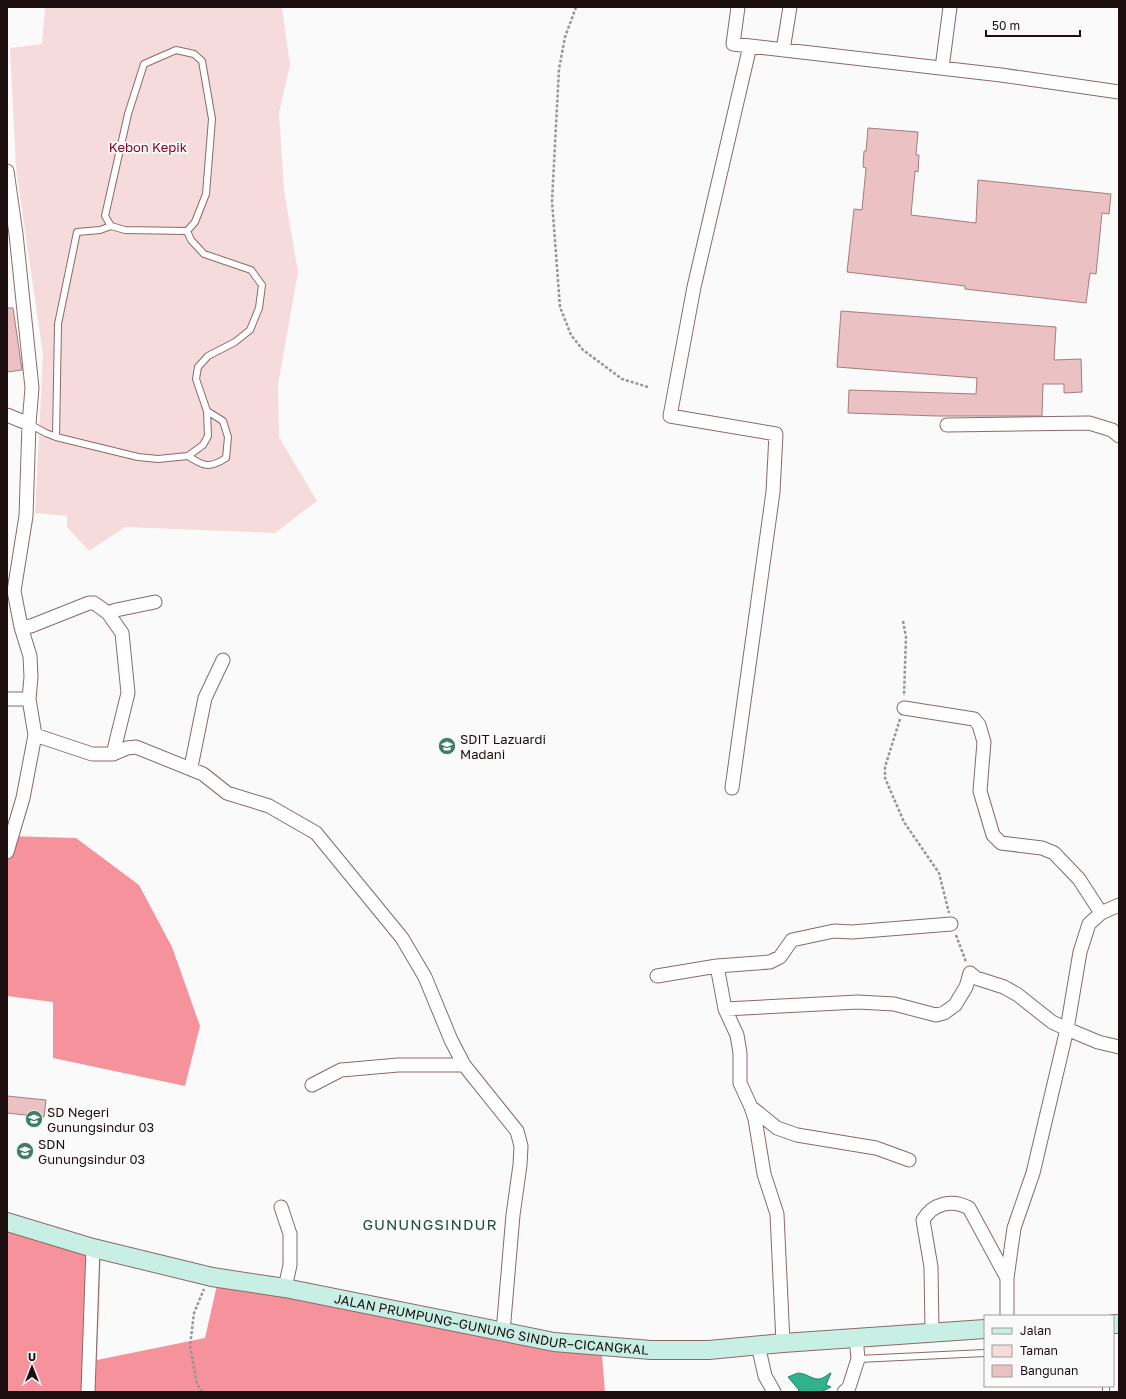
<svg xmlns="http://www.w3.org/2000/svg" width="1126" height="1399" font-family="'Golos Text',sans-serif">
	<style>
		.green { fill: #f6dbdc }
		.forest { fill: #f6929b }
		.water { fill: #30b28f; stroke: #2a8169 }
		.building { fill: #ebc1c3; stroke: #a37c7e }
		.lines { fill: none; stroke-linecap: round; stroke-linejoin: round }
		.lane-casing { stroke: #8d686a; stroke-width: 8 }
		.street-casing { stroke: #8d686a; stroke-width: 15 }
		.secondary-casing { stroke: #8d686a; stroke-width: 20 }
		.path { stroke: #9a9494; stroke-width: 2.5; stroke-dasharray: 3 2; stroke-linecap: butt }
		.lane { stroke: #fff; stroke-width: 6 }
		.street { stroke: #fff; stroke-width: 13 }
		.secondary { stroke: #c7efe4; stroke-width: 18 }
		.labels { text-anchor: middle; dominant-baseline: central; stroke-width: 3.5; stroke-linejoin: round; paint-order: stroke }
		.park-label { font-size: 13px; fill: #82052a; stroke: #fafafa }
		.poi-label { font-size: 13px; fill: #1d0f10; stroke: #fafafa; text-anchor: start }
		.street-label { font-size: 13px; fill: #1d0f10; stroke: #fafafa }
		.quarter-label { font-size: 15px; letter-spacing: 1px; fill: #1d5041; stroke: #fafafa }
	</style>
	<rect width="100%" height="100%" fill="#fafafa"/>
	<path class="green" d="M45 7H282L290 65 279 113 284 190 298 272 278 385 279 437 317 501 275 533 125 527 89 551 67 527V516L35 513 43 355 16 168 10 48 42 44Z"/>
	<path class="forest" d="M7 836 76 838 139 885 172 947 200 1026 185 1086 53 1058V1002L7 996Z
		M7 1220 101 1246 97 1360 205 1338 219 1276 602 1356 605 1392H7Z"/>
	<path class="water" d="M798 1373C812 1374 815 1386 830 1373H831L826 1385 831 1387 821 1392H797L799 1390 788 1377Z"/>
	<path class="building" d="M868 128 918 132 916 155H919L918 172 915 171 911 215 976 223 978 180 1111 194 1109 214 1102 213 1096 274 1090 273 1086 303 965 289V286L847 272 854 209 862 210 866 168 863 167 864 151H866Z
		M7 308H13L22 370 7 372Z
		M841 311 1056 327 1054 360 1081 359 1082 392 1064 393V384H1043L1042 416H937L848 413 849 390 976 394 977 378 837 367Z
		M7 1096 46 1100 44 1117 7 1113Z"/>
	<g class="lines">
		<defs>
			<path id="lane" d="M176 50 194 54 202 61 212 119 206 194 195 222 187 231 125 230 111 226 105 216 128 114 144 64Z
				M29 424 46 433 56 437 138 457 158 459 188 456 203 445 208 436 207 411 196 379 198 367 208 356 235 342 250 330 259 308 262 285 251 270 204 254 191 240 187 231
				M56 437 58 324 77 232 100 230 111 226
				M188 456C203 466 209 469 226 458L228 437 223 421 207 411
				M858 1359 985 1353
				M1106 1392V1386"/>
			<path id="street" d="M738 7 733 44 1001 75 1119 92
				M783 50 790 7
				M942 68 950 7
				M7 171 16 234 32 388 29 424 26 516 14 591 21 627 30 656 31 677 29 699 35 735 23 798 7 852
				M7 415 29 424
				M947 425 1089 423 1112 430 1119 436
				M108 613 116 610 155 602
				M21 627 31 626 89 603H94L108 613 122 633 128 693 113 754
				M7 699H29
				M904 708 974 719 979 725 984 742 980 791 993 835 1001 843 1042 848 1054 853 1079 879 1101 913
				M35 735 92 754H113L127 748 136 747 203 774 227 793 269 806 316 833 402 938 425 977 451 1040 464 1065 517 1131 521 1146 520 1165 513 1215 503 1332
				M188 768 192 762 205 698 223 660
				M732 788 773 492 776 434 670 416 694 287 750 46
				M1119 905 1101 913 1089 924 1080 952 1067 1029 1098 1042 1119 1047
				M717 966 770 962 780 957 792 940 834 931 852 932 951 924
				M657 976 717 966 725 1009 858 1002 894 1004 936 1015 944 1013 955 1005 966 987 970 973 976 978 1004 987 1018 995 1052 1022 1067 1029 1033 1173 1014 1228 1007 1278V1316
				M725 1009 737 1035 740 1053V1083L751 1107 777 1128 797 1135 876 1148 909 1160
				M312 1085 341 1070 353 1069 398 1065H464
				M751 1107 755 1119 764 1174 777 1214 783 1343
				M281 1207 290 1234V1265L285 1288
				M932 1331 931 1267 923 1220C933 1203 952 1199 969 1208L1007 1278
				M758 1345 765 1376 774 1392
				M88 1392 93 1248
				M844 1392 849 1387 858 1359 856 1337"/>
			<g id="secondary">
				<path id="s1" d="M7 1222 93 1248 212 1277 285 1288 554 1342 651 1350H709L783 1343 985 1329"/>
				<path d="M1113 1324H1119"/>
			</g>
		</defs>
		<use href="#lane" class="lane-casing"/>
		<use href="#street" class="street-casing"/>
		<use href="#secondary" class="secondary-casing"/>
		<path class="path" d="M576 7 565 37 559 69 552 201 560 307 571 335 583 350 622 379 648 387
			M903 621 906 637 904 696
			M900 719 885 767V778L904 822 939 873 949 913
			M956 935 966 962
			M202 1392 197 1384 190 1346 194 1313 204 1289"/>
		<use href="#lane" class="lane"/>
		<use href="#street" class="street"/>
		<use href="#secondary" class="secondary"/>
	</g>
	<defs>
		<symbol id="school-disc" viewBox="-11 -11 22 22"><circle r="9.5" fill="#3f7d69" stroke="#fafafa"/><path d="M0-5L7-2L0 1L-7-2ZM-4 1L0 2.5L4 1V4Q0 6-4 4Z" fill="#fff"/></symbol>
	</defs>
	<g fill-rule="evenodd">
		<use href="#school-disc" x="437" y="736" width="20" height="20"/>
		<use href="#school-disc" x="24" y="1109" width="20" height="20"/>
		<use href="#school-disc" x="15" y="1141" width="20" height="20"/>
	</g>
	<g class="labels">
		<g class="park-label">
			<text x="148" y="147">Kebon Kepik</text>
		</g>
		<g class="poi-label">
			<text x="460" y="739">SDIT Lazuardi<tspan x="460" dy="15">Madani</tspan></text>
			<text x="47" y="1112">SD Negeri<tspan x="47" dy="15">Gunungsindur 03</tspan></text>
			<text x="38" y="1144">SDN<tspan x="38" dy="15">Gunungsindur 03</tspan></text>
		</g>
		<g class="street-label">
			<text stroke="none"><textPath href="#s1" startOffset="496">JALAN PRUMPUNG–GUNUNG SINDUR–CICANGKAL</textPath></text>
		</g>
		<g class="quarter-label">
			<text x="430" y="1224">GUNUNGSINDUR</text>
		</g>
	</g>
	<rect width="1126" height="1399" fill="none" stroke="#1d0f10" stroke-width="16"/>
	<rect x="984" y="1315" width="130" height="72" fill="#fafafa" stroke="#a29c9c"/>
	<rect x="992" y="1328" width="20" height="6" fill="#c7efe4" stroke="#a29c9c"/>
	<text x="1020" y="1335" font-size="12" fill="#1d0f10">Jalan</text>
	<rect x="992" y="1345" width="20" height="12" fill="#f6dbdc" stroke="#a29c9c"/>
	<text x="1020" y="1355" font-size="12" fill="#1d0f10">Taman</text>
	<rect x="992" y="1365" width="20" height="12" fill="#ebc1c3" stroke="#a29c9c"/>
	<text x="1020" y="1375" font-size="12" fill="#1d0f10">Bangunan</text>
	<g transform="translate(32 1367)" stroke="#fafafa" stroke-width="3" paint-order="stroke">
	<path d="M0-3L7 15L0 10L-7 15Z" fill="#1d0f10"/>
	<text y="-6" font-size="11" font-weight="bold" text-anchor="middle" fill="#1d0f10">U</text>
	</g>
	<path d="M986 30v6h94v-6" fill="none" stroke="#1d0f10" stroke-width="2"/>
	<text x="992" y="30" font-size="12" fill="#1d0f10" stroke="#fafafa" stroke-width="3" paint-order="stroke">50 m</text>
</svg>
